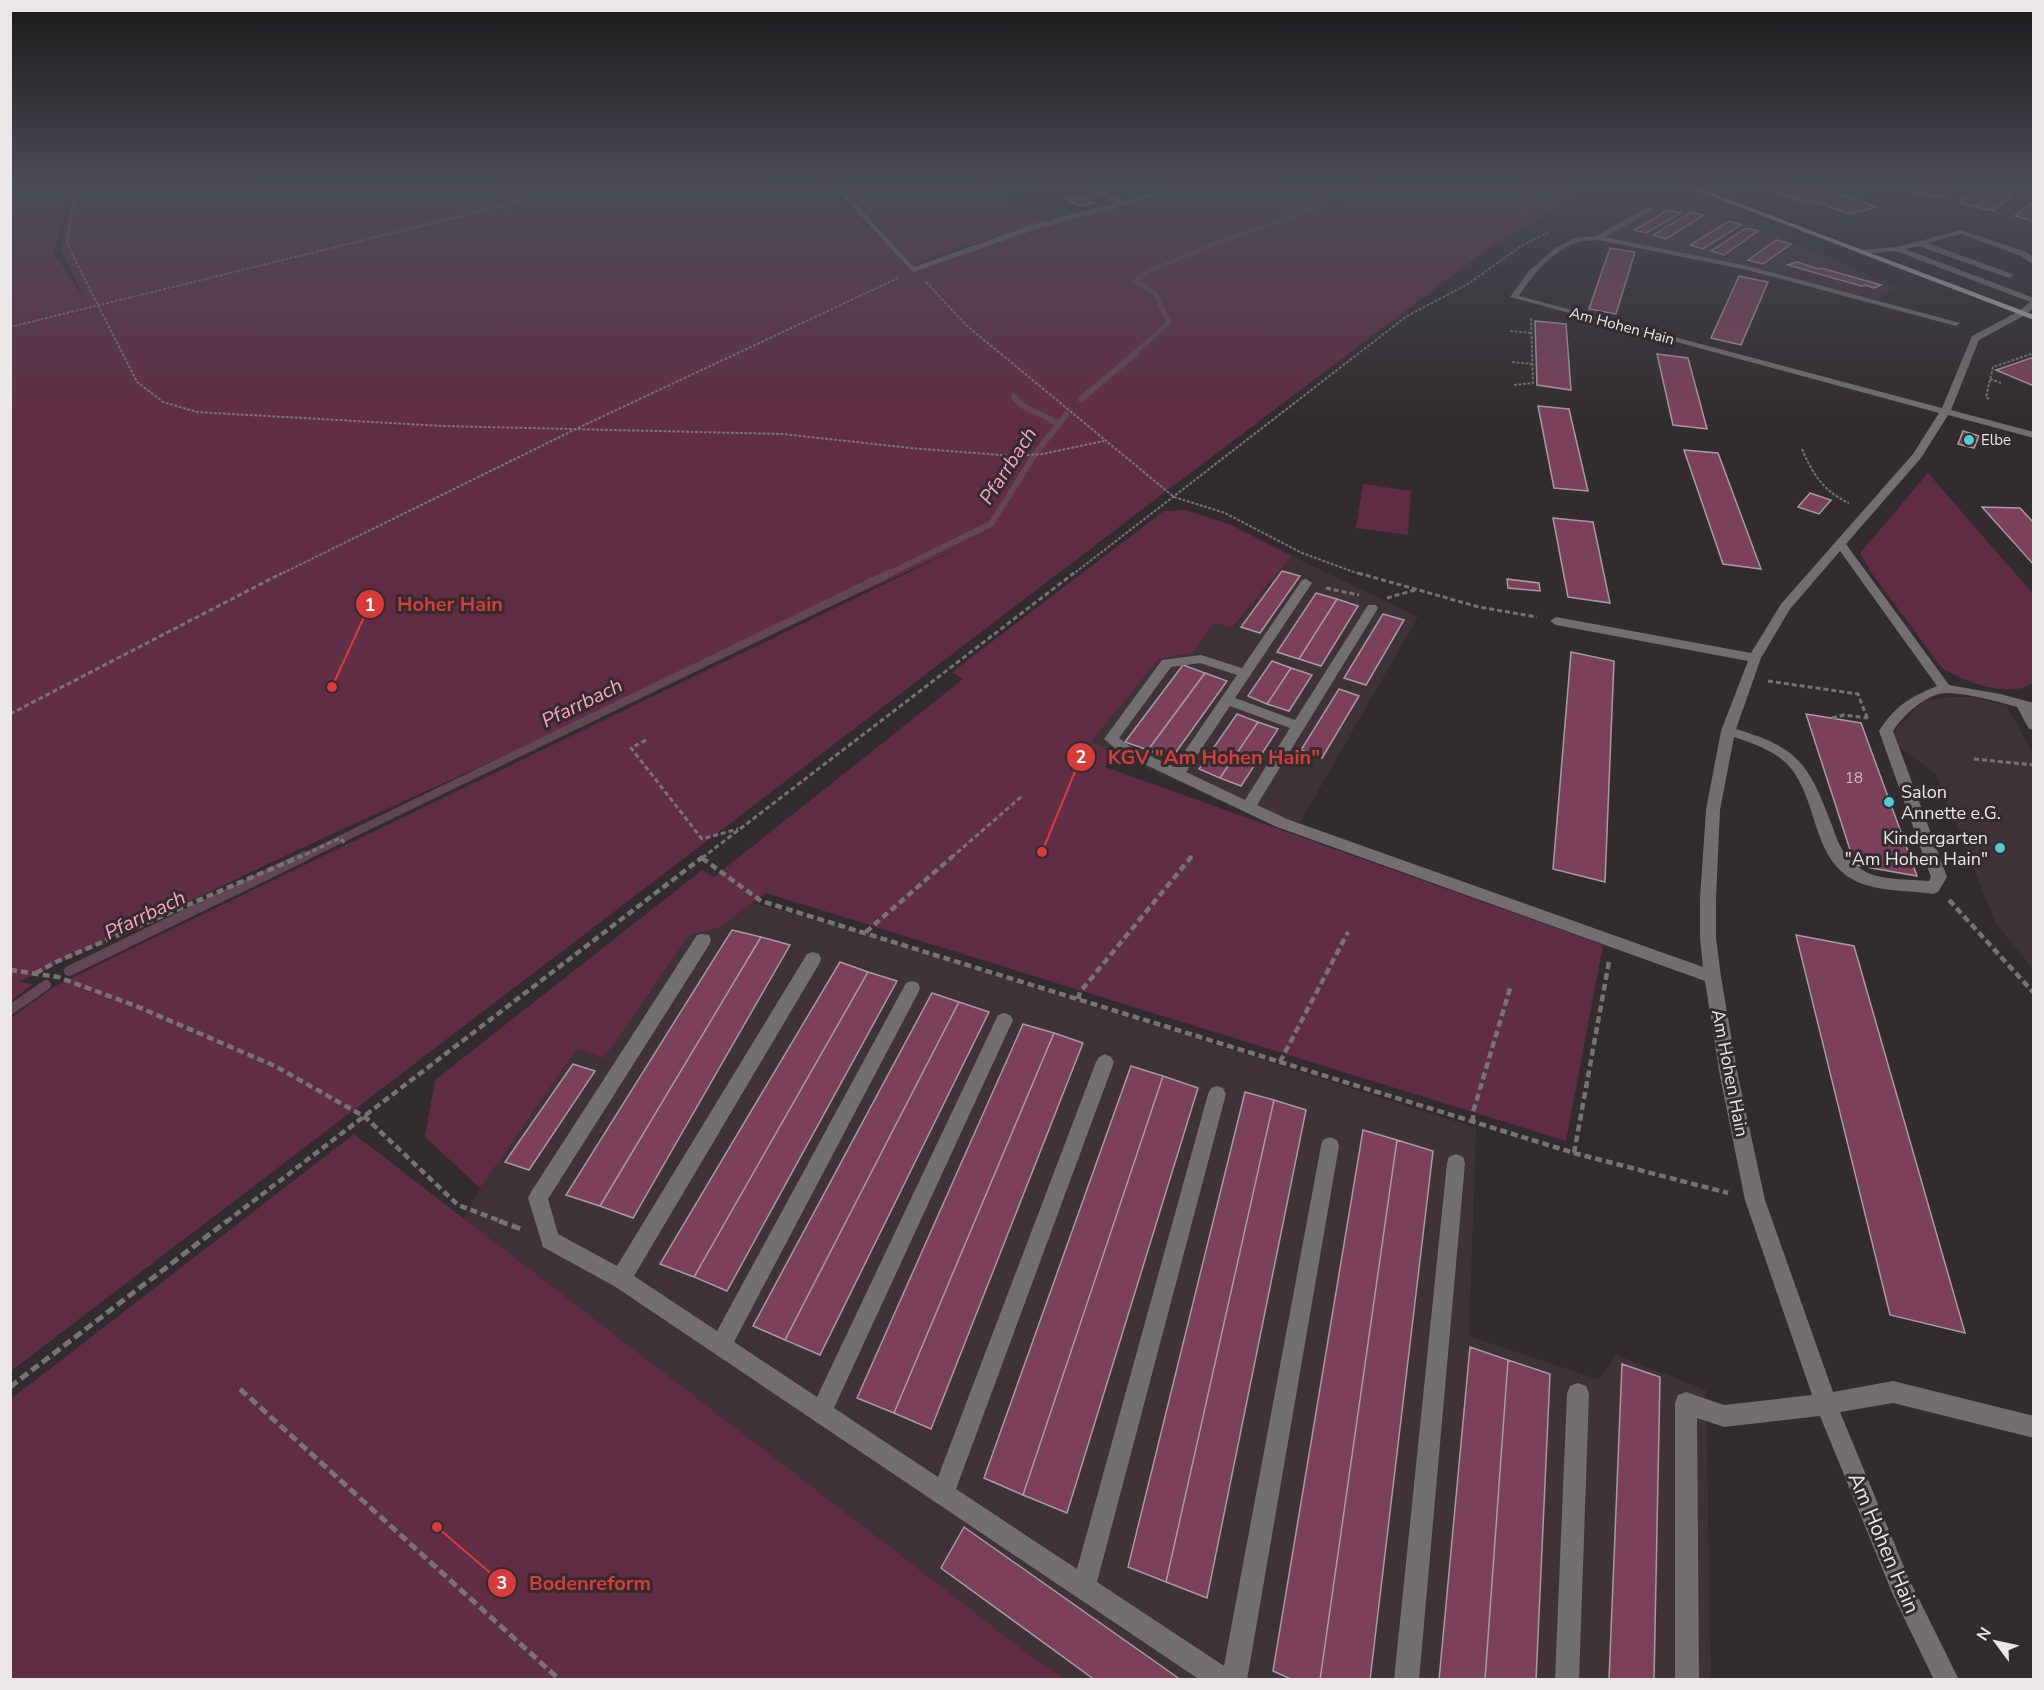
<svg xmlns="http://www.w3.org/2000/svg" width="2044" height="1690" font-family="'Nunito Sans',sans-serif">
	<style>
		.built { fill: #403338 }
		.green { fill: #612d44 }
		.lines { fill: none; stroke-linecap: round; stroke-linejoin: round }
		.stream-far3 { stroke: #624654; stroke-width: 4.5 }
		.stream-far2 { stroke: #624654; stroke-width: 6 }
		.stream-far1 { stroke: #624654; stroke-width: 8 }
		.stream { stroke: #624654; stroke-width: 10 }
		.building { fill: #7c405a; stroke: #a59da0; stroke-width: 1.5 }
		.path-far3 { stroke: #777274; stroke-width: 2; stroke-dasharray: 3 1.5; stroke-linecap: butt }
		.path-far2 { stroke: #777274; stroke-width: 3; stroke-dasharray: 5 3; stroke-linecap: butt }
		.path-far1 { stroke: #777274; stroke-width: 4.5; stroke-dasharray: 7 4; stroke-linecap: butt }
		.path { stroke: #777274; stroke-width: 5; stroke-dasharray: 9 4.5; stroke-linecap: butt }
		.minor { fill: #736f70; fill-rule: evenodd }
		.major { fill: #b8b0b3; fill-rule: evenodd }
		.poi-dot { fill: #52cbd7; stroke: #322c2e; stroke-width: 2 }
		.labels { text-anchor: middle; dominant-baseline: central; stroke-width: 6; stroke-linejoin: round; paint-order: stroke }
		.far-street-label { font-size: 15px; fill: #ebe6e8; stroke: #322c2e }
		.far-poi-label { font-size: 15px; fill: #ebe6e8; stroke: #322c2e; text-anchor: start }
		.number-label { font-size: 15px; fill: #cfbcc4 }
		.poi-label { font-size: 18px; fill: #ebe6e8; stroke: #322c2e; text-anchor: start }
		.street-label { font-size: 18px; fill: #ebe6e8; stroke: #322c2e }
		.water-label { font-size: 20px; font-style: italic; fill: #ffa2c8; stroke: #322c2e }
		.near-street-label { font-size: 21px; fill: #ebe6e8; stroke: #322c2e }
		.leader { fill: none; stroke: #d83b3b; stroke-width: 2 }
		.callout-dot { fill: #d83b3b; stroke: #322c2e; stroke-width: 2 }
		.mark-label { font-size: 18px; text-anchor: middle; font-weight: bold; fill: #fff }
		.callout-label { font-size: 20px; text-anchor: middle; font-weight: bold; fill: #d83b3b; stroke: #322c2e; stroke-width: 6; stroke-linejoin: round; paint-order: stroke }
	</style>
	<rect width="100%" height="100%" fill="#322c2e"/>
	<path class="built" d="M1860 183H1964L2033 199V225Z
		M1659 201 1762 229 1898 288 1876 300 1733 265 1599 238Z
		M1292 556 1418 617 1294 833 1090 743 1159 659 1193 653 1214 623 1233 628Z
		M1949 697H1972L2007 706 2033 754V969L1995 922 1936 774 1897 745 1893 737 1897 728 1923 701Z
		M752 903 863 932 1476 1128 1469 1336 1599 1380 1616 1355 1706 1390 1711 1679H1066L1030 1655 463 1220 480 1188 577 1049 604 1058 690 933 718 928Z"/>
	<path class="green" d="M11 183H72L54 253 85 300 61 249 74 183H824L913 270 1034 227 1200 183H1545L1578 196 1489 248 1156 499 11 1371V1018L55 986 963 546 308 845 19 982 33 984 11 1001Z
		M839 183H981L1044 221 931 258 914 266Z
		M1928 473 2033 594V683C2009 699 1965 682 1942 668L1873 575 1860 553Z
		M1363 484 1411 491 1408 535 1356 528Z
		M1185 510 1229 524 1292 556 1232 628 1214 623 1193 653 1159 659 1091 742 1113 753 1105 767 1603 945 1566 1141 766 893 718 928 690 934 604 1058 577 1049 480 1188 425 1137 435 1080 702 870 714 877 963 679 952 672 1164 511Z
		M354 1134 1030 1655 1066 1679H11V1399Z"/>
	<g class="lines">
		<path class="stream-far3" d="M1134 354 1169 322 1154 292 1135 281 1147 272 1219 242 1384 183"/>
		<path class="stream-far2" d="M1014 397C1025 412 1043 412 1057 424
			M1081 399 1136 353
			M886 575 991 524 1035 454 1066 415"/>
		<path class="stream-far1" d="M302 858 890 573"/>
		<path class="stream" d="M69 971 305 856
			M10 1010 46 985"/>
	</g>
	<path class="building" d="M1044 183H1062L1068 186 1054 189Z
		M1801 183H1808L1877 207 1850 214 1813 201 1806 203 1772 190Z
		M1924 183H1941L1925 194 1912 191Z
		M1941 183H1958L1939 198 1925 194Z
		M1978 189 1994 192 1976 207 1959 203Z
		M1994 192 2012 196 1994 211 1976 207Z
		M1081 195 1094 203 1079 206 1066 199Z
		M2032 201 2033 221 2015 216Z
		M1668 210 1681 213 1646 233 1634 230Z
		M1691 212 1704 215 1666 239 1653 235Z
		M1729 221 1741 225 1703 249 1690 245Z
		M1746 228 1758 231 1724 255 1711 251Z
		M1776 240 1791 244 1763 264 1748 260Z
		M1610 248 1635 252 1616 314 1589 309Z
		M1797 262 1818 269 1821 268 1881 285 1874 288 1865 285 1861 286 1788 265Z
		M1739 276 1768 282 1741 345 1711 338Z
		M1535 321 1566 324 1571 390 1537 385Z
		M1657 354 1688 358 1707 429 1673 425Z
		M2034 357V386L1996 370Z
		M1538 406 1569 409 1588 491 1554 488Z
		M1963 431 1979 436 1974 448 1958 444Z
		M1684 450 1718 453 1761 569 1723 564Z
		M1810 493 1831 500 1819 514 1798 507Z
		M1982 507 2020 508 2034 523V565Z
		M1553 518 1593 522 1610 603 1568 597Z
		M1282 571 1300 576 1260 633 1241 627Z
		M1507 579 1539 583 1540 591 1508 588Z
		M1316 593 1337 599 1299 659 1277 652Z
		M1337 599 1358 606 1321 666 1299 659Z
		M1383 614 1404 620 1366 685 1344 678Z
		M1571 652 1614 661 1605 882 1553 869Z
		M1272 661 1291 668 1267 704 1248 696Z
		M1183 665 1205 673 1148 750 1125 742Z
		M1291 668 1312 675 1289 711 1267 704Z
		M1205 673 1227 681 1171 759 1148 750Z
		M1339 689 1359 696 1322 758 1301 750Z
		M1237 714 1258 722 1220 778 1199 769Z
		M1806 714 1861 723 1917 876 1855 865Z
		M1258 722 1278 729 1241 786 1220 778Z
		M732 930 761 937 600 1206 566 1195Z
		M1796 935 1854 946 1965 1333 1890 1315Z
		M761 937 790 945 633 1218 600 1206Z
		M840 962 868 972 694 1277 660 1264Z
		M868 972 897 981 727 1291 694 1277Z
		M932 993 959 1002 785 1340 753 1326Z
		M959 1002 989 1012 820 1355 785 1340Z
		M1023 1024 1054 1033 894 1413 857 1398Z
		M1054 1033 1083 1043 931 1429 894 1413Z
		M573 1064 595 1071 529 1170 505 1162Z
		M1131 1066 1163 1076 1023 1495 984 1478Z
		M1163 1076 1198 1088 1067 1513 1023 1495Z
		M1245 1092 1274 1100 1166 1582 1128 1567Z
		M1274 1100 1306 1110 1207 1598 1166 1582Z
		M1363 1130 1397 1140 1320 1680H1293L1273 1671Z
		M1397 1140 1433 1151 1370 1680H1320Z
		M1470 1347 1508 1360 1485 1680H1439Z
		M1508 1360 1550 1374 1536 1680H1485Z
		M1622 1364 1660 1377 1654 1680H1609Z
		M964 1527 1181 1680H1095L941 1568Z"/>
	<g class="lines">
		<path class="path-far3" d="M76 183 67 244 137 382 163 402 197 412 443 426 783 434 910 448 1014 456 1042 454 1104 441
			M926 282 966 325 1174 497 1225 513 1302 553 1362 575
			M10 327 596 183
			M1510 331 1531 333
			M1512 362 1533 364
			M1990 379 2001 383
			M1514 385 1533 383 1531 318
			M1989 399 1986 397 1993 367 2034 353
			M1802 449C1812 473 1824 492 1849 503
			M279 575 578 428 898 278
			M1072 575 1407 316 1468 284 1521 246 1549 232"/>
		<path class="path-far2" d="M1358 573 1479 607 1537 617
			M1326 588 1359 595
			M1387 598 1415 590
			M1768 681 1858 694 1868 720
			M10 714 282 573
			M1832 718 1844 715 1868 718
			M646 740 631 748 702 839 738 829
			M1974 759 2034 765
			M298 858 340 838 347 845
			M702 858 1074 573
			M951 858 1022 796
			M1190 858 1192 856"/>
		<path class="path-far1" d="M702 858 761 901 1574 1153 1728 1193
			M1949 900 2034 993
			M866 932 953 856
			M10 970 58 977 136 1006 275 1066 365 1117 458 1205 503 1222
			M36 973 56 962 301 856
			M1078 999 1080 992 1192 856
			M1280 1062 1348 932
			M1473 1122V1112L1511 985
			M1574 1153 1609 962
			M226 1222 704 856"/>
		<path class="path" d="M499 1221 521 1229
			M10 1387 227 1221
			M240 1389 560 1680"/>
		<path class="minor" d="M830 183H837L914 267 1031 225 1115 203 1081 183H1088L1123 201 1194 183H1204L1037 229 913 272Z
			M1648 207 1655 209 1605 237 1748 266 1960 323 1956 326 1747 270 1598 240C1592 241 1585 240 1579 242 1554 249 1532 275 1519 296L1942 408 1972 336 2019 311 2030 302 1896 251 1861 254 1857 252 1861 250 1897 247 1961 230 2027 252 2034 258V265L2021 256 1961 234 1927 243 2012 274 2013 276 2009 278 1919 246 1905 249 2034 298V308L2025 315 1979 340 1951 410 2034 432V438L1948 415 1921 458 1846 544 1949 685 2000 694 2034 703V730L2029 729 2017 707C1996 701 1971 694 1948 693 1928 692 1903 715 1893 731L1947 877 1938 892 1933 894C1908 890 1874 892 1852 879 1811 856 1818 796 1787 764 1773 750 1752 743 1734 737L1720 810 1716 899V938L1721 977 1738 1076 1765 1200 1833 1392 1893 1381 2034 1416V1438L1893 1403 1840 1412 1909 1579 1959 1680H1934L1893 1595 1820 1416 1724 1427 1697 1418 1699 1680H1675V1403L1678 1395 1686 1392 1724 1405 1812 1395 1745 1200 1720 1076 1705 981 1277 827 1121 753 1104 739 1162 660 1201 655 1242 668 1302 580 1306 579 1312 583 1235 698 1295 720 1368 605H1376L1378 608 1257 805 1287 819 1703 967 1700 938V899L1706 810 1721 731 1748 661 1556 625 1550 621 1556 617 1751 653 1781 604 1913 454 1939 413 1510 297 1529 271 1554 249 1574 238 1596 236ZM1840 551 1937 686C1909 698 1896 705 1879 731L1931 877 1929 881C1909 879 1878 881 1861 869 1846 860 1838 844 1833 828 1810 767 1801 748 1736 729L1761 658 1790 609ZM1200 663 1237 675 1174 767 1131 747 1119 738 1171 667ZM1230 706 1290 728 1245 800 1186 772Z
			M703 934 709 935 711 940 709 945 548 1199 558 1234 617 1266 807 954 813 952 819 954 821 959 819 964 634 1276 717 1331 906 983 912 981 918 983 920 988 918 993 734 1342 817 1397 998 1015 1004 1013 1010 1015 1013 1020 834 1408 938 1477 1096 1062 1099 1057 1105 1054 1111 1057 1114 1062 956 1489 1077 1569 1208 1094 1211 1088 1217 1086 1223 1088 1226 1094 1097 1582 1224 1666 1321 1146 1323 1140 1330 1137 1337 1140 1339 1146 1247 1680H1200L614 1286 543 1247 528 1198 531 1192 697 935Z
			M1456 1154 1463 1157 1465 1163 1419 1680H1394L1447 1163 1449 1157Z
			M1578 1383 1586 1386 1589 1394 1579 1680H1555L1567 1394 1570 1386Z"/>
		<path class="major" d="M1677 183H1686L2034 315V320Z"/>
	</g>
	<linearGradient id="sky" x2="0" y2="1"><stop stop-color="#1c1819"/><stop offset="0.44" stop-color="#494b57"/><stop offset="1" stop-color="#494b57" stop-opacity="0"/></linearGradient>
	<rect width="2044" height="419" fill="url(#sky)"/>
	<g class="poi-dot">
		<circle cx="1969" cy="440" r="6"/>
		<circle cx="1889" cy="802" r="6"/>
		<circle cx="2000" cy="848" r="6"/>
	</g>
	<g class="labels">
		<g class="far-street-label">
			<text transform="translate(1622 326) rotate(15)">Am Hohen Hain</text>
		</g>
		<g class="far-poi-label">
			<text x="1981" y="440">Elbe</text>
		</g>
		<g class="number-label">
			<text x="1854" y="778">18</text>
		</g>
		<g class="poi-label">
			<text x="1901" y="792">Salon<tspan x="1901" dy="21">Annette e.G.</tspan></text>
			<text x="1988" y="838" text-anchor="end">Kindergarten<tspan x="1988" dy="21">"Am Hohen Hain"</tspan></text>
		</g>
		<g class="street-label">
			<text transform="translate(1730 1073) rotate(79)">Am Hohen Hain</text>
		</g>
		<g class="water-label">
			<text transform="translate(1008 466) rotate(-57)">Pfarrbach</text>
			<text transform="translate(582 703) rotate(-26)">Pfarrbach</text>
			<text transform="translate(145 915) rotate(-26)">Pfarrbach</text>
		</g>
		<g class="near-street-label">
			<text transform="translate(1884 1543) rotate(67)">Am Hohen Hain</text>
		</g>
	</g>
	<path class="leader" d="M332 687L370 604M1042 852L1081 757M437 1527L502 1583"/>
	<g class="callout-dot">
		<circle cx="332" cy="687" r="6"/>
		<circle cx="1042" cy="852" r="6"/>
		<circle cx="437" cy="1527" r="6"/>
		<circle cx="370" cy="604" r="15"/>
		<circle cx="1081" cy="757" r="15"/>
		<circle cx="502" cy="1583" r="15"/>
	</g>
	<g class="mark-label">
		<text x="370" y="611">1</text>
		<text x="1081" y="763">2</text>
		<text x="502" y="1589">3</text>
	</g>
	<g class="callout-label">
		<text x="450" y="611">Hoher Hain</text>
		<text x="1214" y="764">KGV "Am Hohen Hain"</text>
		<text x="590" y="1590">Bodenreform</text>
	</g>
	<rect width="2044" height="1690" fill="none" stroke="#ebe6e8" stroke-width="24"/>
	<g transform="translate(1996 1642) rotate(303)" stroke="#322c2e" stroke-width="4.5" paint-order="stroke">
	<path d="M0-4.5L10 22L0 15L-10 22Z" fill="#ebe6e8"/>
	<text y="-9" font-size="16" font-weight="bold" text-anchor="middle" fill="#ebe6e8">N</text>
	</g>
</svg>
